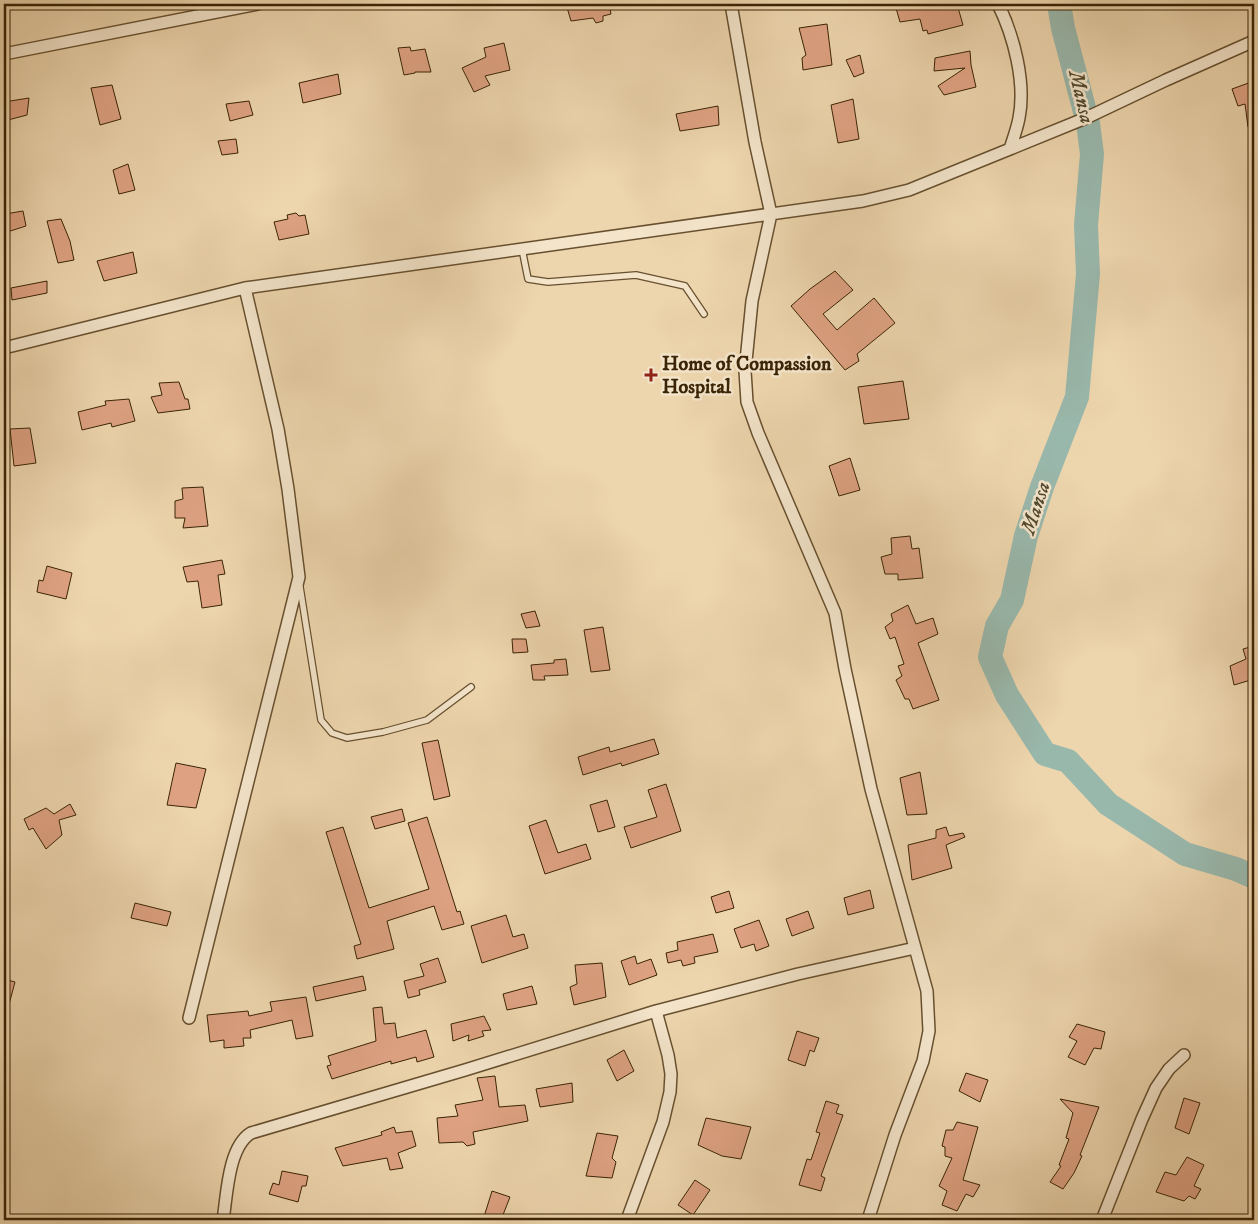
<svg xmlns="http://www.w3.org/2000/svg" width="1258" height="1224" font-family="'IM FELL DW Pica',serif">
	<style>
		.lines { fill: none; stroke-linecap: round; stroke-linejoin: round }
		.river { stroke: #99b8ac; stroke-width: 24 }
		.building { fill: #dea282; stroke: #3a2405 }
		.service-casing { stroke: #67502f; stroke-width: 8 }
		.minor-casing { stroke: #67502f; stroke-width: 14 }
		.service { stroke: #f3e4ca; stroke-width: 5.5 }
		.minor { stroke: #f3e4ca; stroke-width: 11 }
		.poi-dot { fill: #8f2418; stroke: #f3e4ca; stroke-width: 2 }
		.labels { text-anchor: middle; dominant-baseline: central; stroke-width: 5; stroke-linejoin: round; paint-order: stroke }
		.poi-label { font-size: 20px; font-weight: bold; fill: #3a2405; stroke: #f3e4ca; text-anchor: start }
		.water-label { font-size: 21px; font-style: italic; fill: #52492f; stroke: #f3e4ca }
	</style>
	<rect width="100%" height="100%" fill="#edd5ad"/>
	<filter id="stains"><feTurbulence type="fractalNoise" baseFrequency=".004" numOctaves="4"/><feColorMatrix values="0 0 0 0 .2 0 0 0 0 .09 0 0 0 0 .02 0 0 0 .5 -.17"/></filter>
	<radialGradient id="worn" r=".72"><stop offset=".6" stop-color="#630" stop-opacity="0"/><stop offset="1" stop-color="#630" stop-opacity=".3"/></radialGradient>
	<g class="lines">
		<path class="river" d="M1059 4 1063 28 1088 123 1092 154 1086 225 1088 274 1077 397 1042 487 1026 536 1012 600 997 626 990 657 1007 695 1045 754 1068 761 1108 804 1185 854 1236 869 1254 877"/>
	</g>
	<path class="building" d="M566 4H609L611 14 603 16V21L596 23 593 18 571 21Z
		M912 4H957L963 25 928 34 927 30 923 31 920 19 900 22 896 8Z
		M827 24 832 65 803 70 802 58 806 55 799 28Z
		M504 43 510 70 485 76 490 85 474 92 462 68 486 57 484 48Z
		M410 47 411 51 425 49 431 72H415V73L404 75 398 48Z
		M970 51 971 65 976 87 944 95 938 86 965 68 934 71 935 58Z
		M860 55 864 73 854 77 846 60Z
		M338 74 341 94 303 103 299 83Z
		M1254 81V127H1248L1245 104 1238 106 1232 89Z
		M112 85 121 119 100 125 91 88Z
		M29 98 27 115 4 121V102Z
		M853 99 859 139 838 143 831 105Z
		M249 101 253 115 230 121 226 104Z
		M718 106 719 125 680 131 676 114Z
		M236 139 238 153 222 155 218 141Z
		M128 164 135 190 119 194 113 170Z
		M23 211 26 226 4 233 5 214Z
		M296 213 299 216 305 215 309 234 279 240 274 222 288 219 287 215Z
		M61 219 70 241 74 260 58 263 47 221Z
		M133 252 137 273 104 281 97 261Z
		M835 271 853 290 823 314 837 330 874 298 895 323 857 354 859 361 845 370 791 306 810 289Z
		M47 281V293L12 300 11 288Z
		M903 381 909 419 864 424 858 387Z
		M179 382 185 399H188L190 409 158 413 151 397 162 395 159 383Z
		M129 399 135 421 112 427 111 423 82 430 78 412 106 405 105 401Z
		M30 428 36 463 14 466 10 429Z
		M850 458 860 490 839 496 829 466Z
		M203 487 208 526 183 528 185 518H175V501L183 499 182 488Z
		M910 536 912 549 919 548 923 578 898 580V574H885L881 557 892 554 891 538Z
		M222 560 225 574 218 575 222 605 202 608 198 581 187 582 183 567Z
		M47 566 72 573 66 599 37 592 39 580 43 581Z
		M908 605 916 624 933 618 938 634 918 643 939 700 913 709 909 699H905L896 680 902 676 898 666 904 664 895 637 890 639 885 627 893 621 891 614Z
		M535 611 540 626 526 628 521 614Z
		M603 627 610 670 591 672 584 630Z
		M512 639H526L528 652 513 653Z
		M1254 646V679L1234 685 1230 666 1246 659 1243 649Z
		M566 659 568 675 544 676 545 680H533L531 665 554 663V660Z
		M654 739 659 754 622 766 621 763 583 775 578 757 609 747 610 752Z
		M438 740 450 796 434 800 422 743Z
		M176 763 206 769 196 808 167 805Z
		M920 772 927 814 907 815 900 778Z
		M666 784 681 831 631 848 624 827 657 817 648 790Z
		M607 800 615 827 598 832 590 805Z
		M70 804 76 815 59 820 62 835 46 849 33 828 29 830 24 819 46 808 54 814Z
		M402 809 405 821 375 829 371 817Z
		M427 817 457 912 460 911 464 924 442 930 434 906 387 921 394 949 357 959 354 946 361 944 326 832 343 827 369 908 429 889 408 823Z
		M546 820 558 853 586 844 591 859 545 874 529 826Z
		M946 827 949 836 963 833 965 837 946 845 952 868 912 880 908 845 936 838V830Z
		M870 890 874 908 848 915 844 898Z
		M729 891 734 908 716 913 711 897Z
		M135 903 171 912 167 926 131 918Z
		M808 911 814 928 792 936 786 919Z
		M506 915 513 937 524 934 528 948 482 963 471 926Z
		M759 920 769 946 756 951 754 944 741 948 734 929Z
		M713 934 718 952 694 957 695 963 683 966 681 960 668 963 666 953 678 950 677 942Z
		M635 956 637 964 651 959 657 975 629 985 621 961Z
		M438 958 446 982 419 990 420 995 408 998 404 981 424 976 420 964Z
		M602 963 606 997 574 1005 570 987 577 984 575 965Z
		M363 976 366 990 316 1001 313 987Z
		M4 979 15 982 7 1012H4Z
		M532 986 537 1004 507 1010 503 994Z
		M306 997 313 1036 296 1039 292 1020 250 1030 251 1038H243L244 1046 224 1048V1040L210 1042 207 1015 248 1011 249 1016 272 1011 270 1002Z
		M382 1007 384 1024 395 1023 397 1038 426 1030 434 1057 417 1062 416 1057 391 1064V1061L332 1079 327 1066 331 1065 328 1056 376 1041 373 1008Z
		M484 1016 491 1030 482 1031 484 1036 468 1041 469 1035 453 1041 451 1024Z
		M1077 1024 1105 1032 1101 1049 1094 1048 1085 1065 1068 1057 1077 1041 1069 1037Z
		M797 1031 819 1038 814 1052 810 1050 805 1066 788 1060Z
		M624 1050 634 1071 617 1081 607 1060Z
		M966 1073 988 1080 980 1102 959 1091Z
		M495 1076 499 1107 525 1105 528 1121 473 1132 475 1144 467 1146 463 1142 439 1143 437 1118 458 1116 455 1105 483 1100 477 1078Z
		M572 1083 573 1102 540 1107 536 1089Z
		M1184 1098 1200 1103 1189 1134 1175 1128Z
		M1060 1099 1099 1107 1080 1155 1082 1156 1074 1173 1063 1189 1050 1182 1061 1166 1059 1165 1069 1139 1066 1138 1073 1113Z
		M826 1101 839 1105 836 1113 843 1115 821 1176 825 1178 821 1191 799 1185 807 1159 811 1160 820 1133 816 1132Z
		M706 1118 751 1127 741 1159 722 1156 698 1145Z
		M957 1122 978 1127 963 1180 980 1185 973 1197 966 1194 957 1211 942 1205 947 1191 939 1186 952 1158 945 1156V1147L942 1146 946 1130H953Z
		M394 1127 396 1133 412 1131 416 1146 398 1153 403 1168 390 1170 387 1158 343 1166 335 1148 382 1135 381 1132Z
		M597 1133 618 1136 612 1158 616 1162 612 1178 586 1176Z
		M1187 1157 1204 1165 1194 1186 1201 1189 1195 1199 1189 1196 1184 1201 1156 1192 1165 1172 1176 1175Z
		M282 1171 308 1176 306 1186H302L298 1202 269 1194 273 1183 279 1185Z
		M695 1180 710 1190 693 1215 678 1205Z
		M492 1191 510 1197 501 1220H483Z"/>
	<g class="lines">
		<defs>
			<path id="service" d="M522 249 528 279 548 282 636 275 685 286 704 314
				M300 587 321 720 332 733 347 738 383 732 427 720 471 687"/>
			<path id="minor" d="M731 4 755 142 771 214 752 301 745 371 747 402 758 433 835 613 845 669 871 789 927 991 929 1031 923 1061 895 1135 868 1220
				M998 4C1014 36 1026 83 1019 118 1017 129 1013 139 1010 149
				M4 54 258 4
				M4 348 245 288 863 201 909 190 1010 149 1086 118 1166 80 1254 41
				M189 1018 299 577 288 489 278 429 245 288
				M223 1220C227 1195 228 1147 251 1133L465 1070 656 1011 798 974 915 948
				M627 1220 663 1122 670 1092 671 1074 668 1055 656 1011
				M1102 1220 1142 1119 1156 1088 1169 1069 1184 1055"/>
		</defs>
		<use href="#service" class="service-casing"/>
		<use href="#minor" class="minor-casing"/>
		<use href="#service" class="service"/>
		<use href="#minor" class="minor"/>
	</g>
	<path class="poi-dot" d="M648.5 367.5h5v5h5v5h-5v5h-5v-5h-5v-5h5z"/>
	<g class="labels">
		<g class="poi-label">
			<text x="662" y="364">Home of Compassion<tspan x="662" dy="23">Hospital</tspan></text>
		</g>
		<g class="water-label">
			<text transform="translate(1081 97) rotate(77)">Mansa</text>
			<text transform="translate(1036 508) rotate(-72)">Mansa</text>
		</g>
	</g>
	<rect width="1258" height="1224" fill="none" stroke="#edd5ad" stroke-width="20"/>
	<rect x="5" y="5" width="1248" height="1214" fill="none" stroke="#3a2405" stroke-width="2.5"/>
	<rect x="10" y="10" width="1238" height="1204" fill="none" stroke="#3a2405"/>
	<rect width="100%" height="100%" filter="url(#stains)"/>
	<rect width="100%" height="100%" fill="url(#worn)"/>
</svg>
